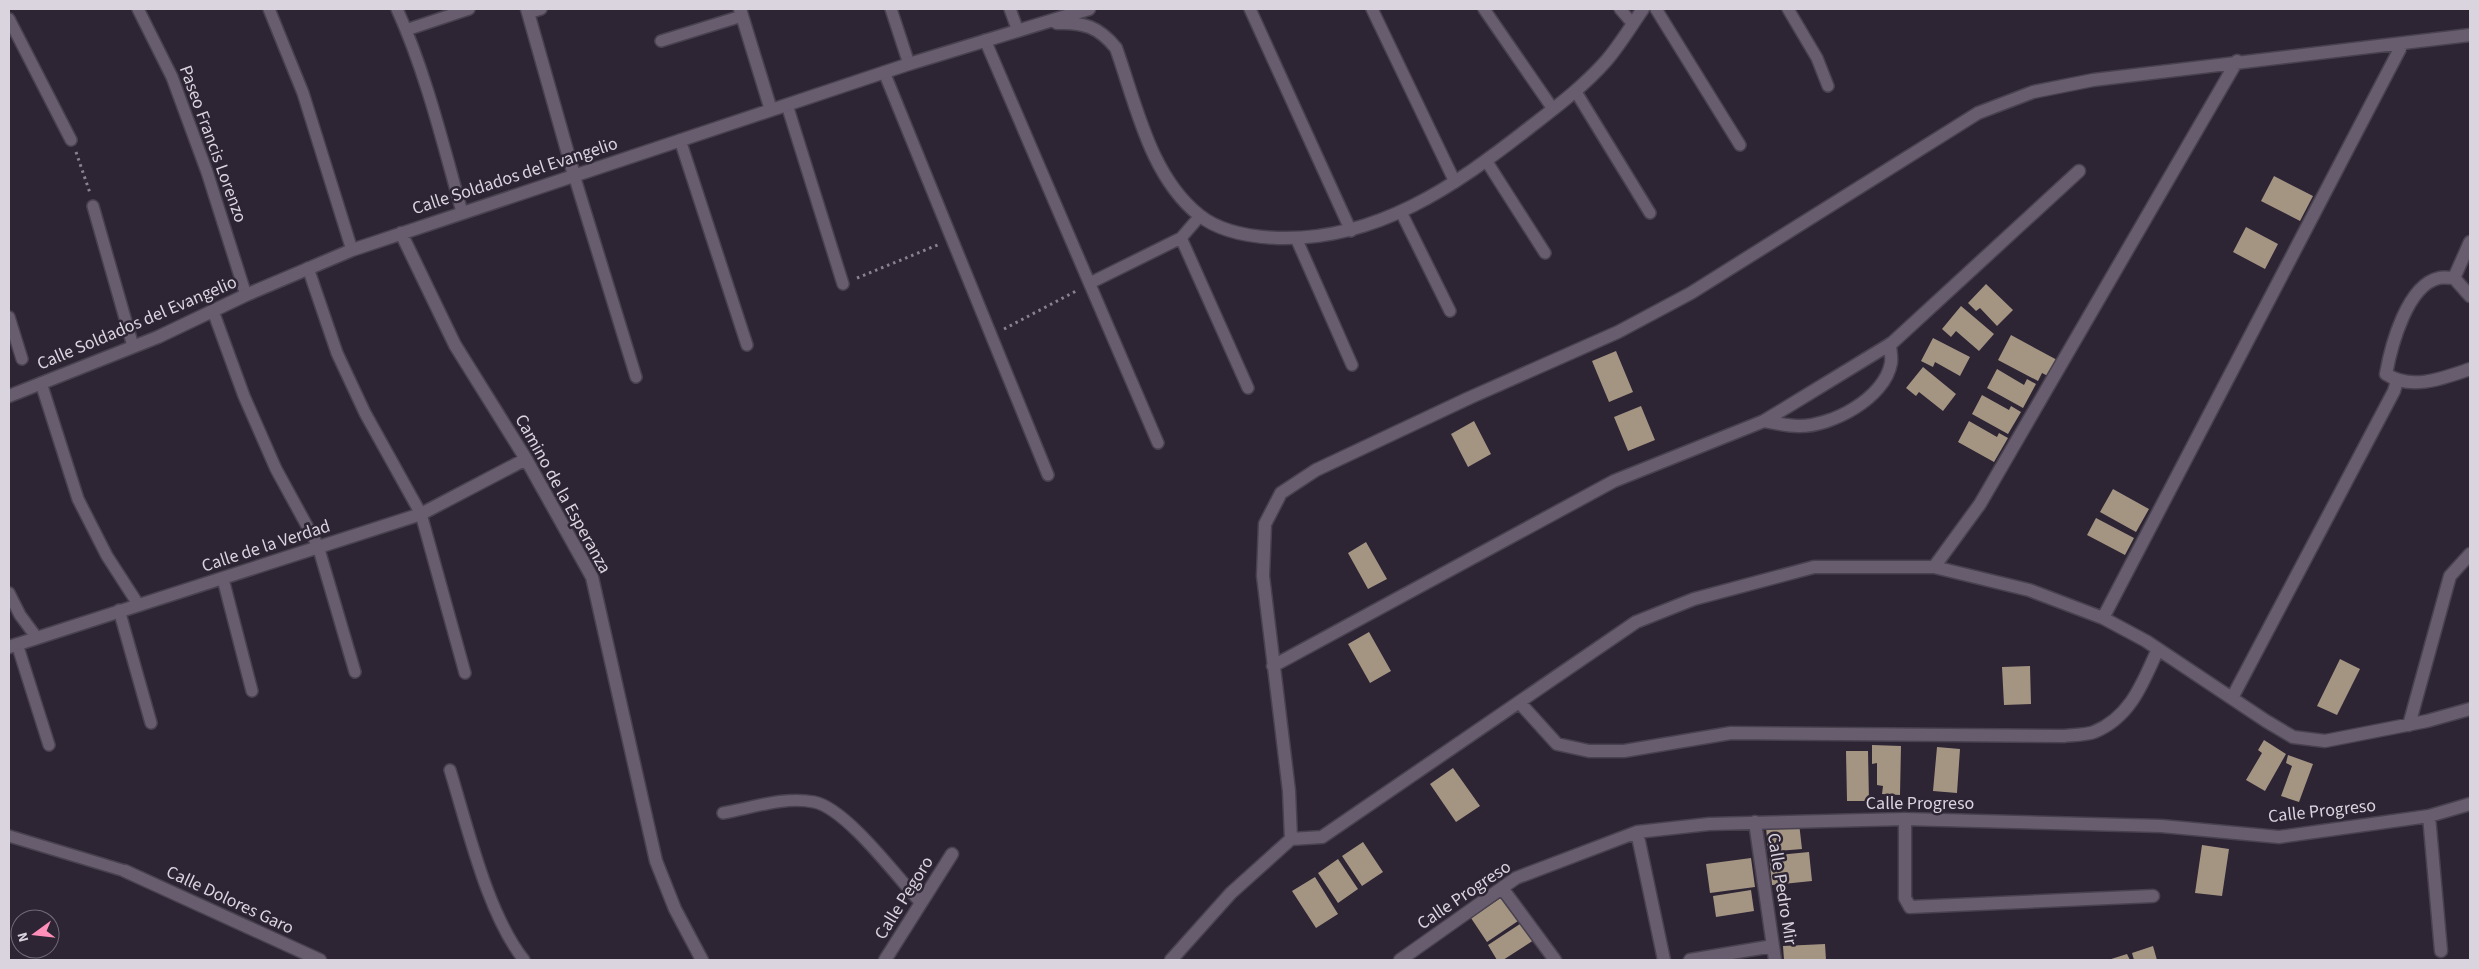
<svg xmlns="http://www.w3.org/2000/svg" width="2479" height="969" font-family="'Source Sans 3',sans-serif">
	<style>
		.building { fill: #a49583 }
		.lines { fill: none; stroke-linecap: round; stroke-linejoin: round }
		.lane-casing { stroke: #48414e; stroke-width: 14 }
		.street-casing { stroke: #48414e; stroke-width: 15 }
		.path { stroke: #8a8290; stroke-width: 3; stroke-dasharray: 2.5 4; stroke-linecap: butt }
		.lane { stroke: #685c6f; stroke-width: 11 }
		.street { stroke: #685c6f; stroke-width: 12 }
		.labels { text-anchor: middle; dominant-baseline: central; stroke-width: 5; stroke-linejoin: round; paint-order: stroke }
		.street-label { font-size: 18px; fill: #dad4df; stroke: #2d2434 }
	</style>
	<rect width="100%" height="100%" fill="#2d2434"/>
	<path class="building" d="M2274 176 2313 196 2300 221 2261 201Z
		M2246 227 2278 244 2265 269 2233 252Z
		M1986 284 2013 310 1997 326 1980 308 1976 311 1968 303Z
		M1961 306 1994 334 1979 351 1956 331 1951 337 1942 329Z
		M2011 335 2059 361 2050 377 2042 373 2038 381 1998 360Z
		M1933 338 1970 357 1960 376 1935 362 1933 367 1921 361Z
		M1616 351 1633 392 1609 402 1592 361Z
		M1923 367 1956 394 1943 411 1919 392 1916 396 1906 388Z
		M1997 369 2024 385 2027 379 2036 384 2023 408 1987 388Z
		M1982 395 2009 410 2011 406 2021 412 2008 434 1972 414Z
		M1641 406 1655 440 1628 451 1614 417Z
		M1474 421 1491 454 1468 467 1451 434Z
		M1969 421 1997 437 1999 433 2008 438 1994 462 1958 442Z
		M2113 489 2149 509 2136 532 2100 512Z
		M2096 518 2134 538 2125 555 2087 535Z
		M1366 542 1387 579 1368 589 1348 553Z
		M1369 632 1391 671 1370 683 1348 644Z
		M2340 659 2360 669 2337 715 2317 706Z
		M2030 666 2031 704 2004 705 2002 667Z
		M2264 740 2286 754 2265 791 2246 780 2262 753 2258 750Z
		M1872 745 1901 746 1900 795 1882 794 1883 786 1877 785V763L1872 764Z
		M1937 747 1960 749 1957 793 1933 791Z
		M1846 751H1868L1869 801H1847Z
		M2288 755 2313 764 2299 802 2281 796 2292 766 2286 763Z
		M1453 768 1480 806 1456 822 1430 784Z
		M1799 823 1802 849 1768 852 1766 826Z
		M1363 842 1383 872 1362 886 1342 856Z
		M2202 845 2229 849 2222 896 2195 893Z
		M1809 852 1812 881 1772 885 1769 856Z
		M1751 858 1755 887 1710 893 1706 864Z
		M1338 859 1358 889 1338 903 1318 873Z
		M1315 877 1338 914 1316 928 1292 891Z
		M1751 890 1754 911 1716 917 1713 896Z
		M1505 895 1521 919 1487 942 1471 918Z
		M1523 922 1534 940 1503 960H1497L1488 945Z
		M1825 944 1826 960H1784L1783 946Z
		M2153 946 2157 960H2134L2132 953Z
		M2127 954 2130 960H2108Z"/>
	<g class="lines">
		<defs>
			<path id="lane" d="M138 9 172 77 207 172 246 295
				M269 9 303 93 352 250
				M397 9C426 73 443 144 462 212
				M891 9 909 64
				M1010 9 1018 31
				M1250 9 1351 231
				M1372 9 1455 182
				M1484 9 1553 109
				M1620 9 1633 24
				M1656 9 1740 145
				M1788 9 1817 58 1828 86
				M528 13 541 9
				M9 19 71 140
				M406 30 469 9
				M985 40 1158 443
				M661 41 742 16
				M884 72 1048 475
				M1576 92 1650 213
				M787 105 843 284
				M680 140 747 345
				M1487 162 1545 253
				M574 175 636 377
				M93 206 133 346
				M1401 212 1450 311
				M1181 238 1248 388
				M1296 238 1352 365
				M308 268 337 353 365 413 421 514 465 673
				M1090 283 1181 238 1200 216
				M213 311 244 396 276 469 318 546 355 672
				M9 317 22 359
				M41 383 78 499 107 556 138 604
				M223 579 252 691
				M9 593 20 615 37 638
				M119 610 151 723
				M17 644 49 745
				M450 770C468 828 487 913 524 960
				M723 813C751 808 785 796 814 802 846 808 898 878 921 903
				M9 836 125 871"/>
			<path id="street" d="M527 9 574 175
				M740 9 771 110
				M1057 23C1084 22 1099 27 1116 48 1136 104 1150 176 1199 215 1220 232 1252 237 1278 238 1376 241 1455 186 1529 128 1556 107 1583 87 1606 61 1620 45 1631 26 1643 9
				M401 233 455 345 526 459 592 577 656 861 675 909 702 960
				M2454 278 2470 242
				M2470 296 2454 278C2450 278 2443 277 2439 278 2407 285 2391 346 2386 374 2411 391 2444 378 2470 369
				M9 396 158 337 246 295 352 250 909 64 1089 9
				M1764 421C1775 423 1787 426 1798 426 1831 427 1885 398 1891 363 1892 357 1890 350 1890 344
				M1934 567 1980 504 2237 61
				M2103 618 2403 43
				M9 647 421 514 526 459
				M1273 666 1614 481 1764 421 1792 404 1892 343 2079 171
				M2232 698 2394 391 2397 381
				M1519 702 1557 744 1589 751H1624L1731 733 2064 736C2073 735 2085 735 2094 732 2131 717 2143 682 2158 649
				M2409 725 2450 576 2470 554
				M2429 816 2441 951
				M1905 819V898L1910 907 2153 896
				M1755 822 1775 960
				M1637 832 1664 960
				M1291 839 1289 791 1263 576 1265 524 1281 493 1316 470 1469 398 1618 332 1691 293 1978 113 2033 92 2093 80 2470 35
				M125 871 320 960
				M1502 888 1555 960
				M885 960 952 854
				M1171 960 1231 893 1291 839 1322 837 1636 622 1694 599 1814 567H1934L2029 590 2103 618 2146 641 2266 721 2293 737 2325 741 2427 721 2470 709
				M1400 960 1516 878 1637 832 1709 824 1905 819 2161 826 2279 837 2429 816 2470 804
				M1690 960 1773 946"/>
		</defs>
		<use href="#lane" class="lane-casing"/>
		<use href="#street" class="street-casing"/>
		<path class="path" d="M76 152 90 193
			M857 278 940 244
			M1004 329 1078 290"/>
		<use href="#lane" class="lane"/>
		<use href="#street" class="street"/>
	</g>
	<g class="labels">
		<g class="street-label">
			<text transform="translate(213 144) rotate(70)">Paseo Francis Lorenzo</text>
			<text transform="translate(515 176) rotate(-18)">Calle Soldados del Evangelio</text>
			<text transform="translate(137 323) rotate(-23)">Calle Soldados del Evangelio</text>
			<text transform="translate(563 494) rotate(61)">Camino de la Esperanza</text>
			<text transform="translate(266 546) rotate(-18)">Calle de la Verdad</text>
			<text x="1920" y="803">Calle Progreso</text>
			<text transform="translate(2322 811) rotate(-6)">Calle Progreso</text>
			<text transform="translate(1782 889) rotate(81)">Calle Pedro Mir</text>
			<text transform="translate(1464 895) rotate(-34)">Calle Progreso</text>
			<text transform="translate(904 898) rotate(-58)">Calle Pegoro</text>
			<text transform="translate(230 900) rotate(25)">Calle Dolores Garo</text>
		</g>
	</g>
	<rect width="2479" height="969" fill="none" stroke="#dad4df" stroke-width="20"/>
	<g transform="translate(35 934) rotate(255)"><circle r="24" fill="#2d2434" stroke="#726a78"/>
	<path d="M0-4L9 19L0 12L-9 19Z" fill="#ff8eb9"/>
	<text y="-8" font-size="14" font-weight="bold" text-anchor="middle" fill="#dad4df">N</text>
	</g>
</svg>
